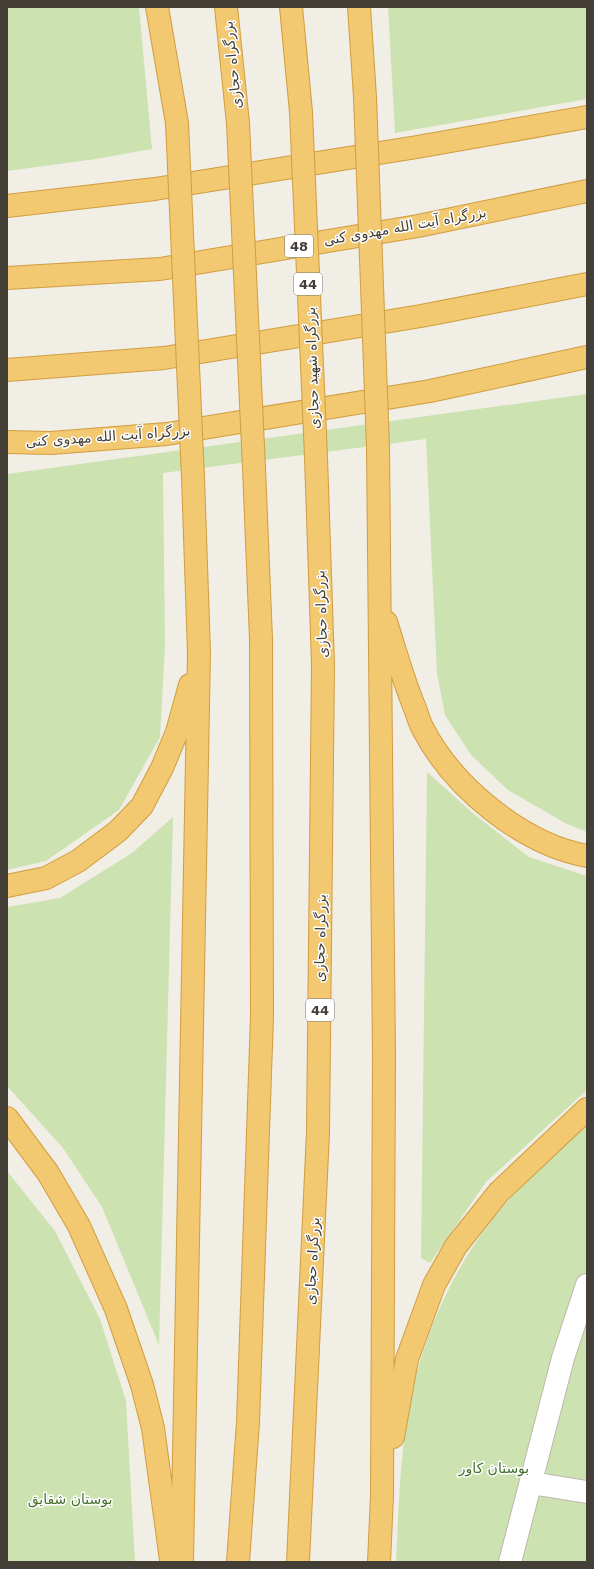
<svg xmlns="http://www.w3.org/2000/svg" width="594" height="1569" font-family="'DejaVu Sans','Noto Naskh Arabic',sans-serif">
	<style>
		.green { fill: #cce2b1 }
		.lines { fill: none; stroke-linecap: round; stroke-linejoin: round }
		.minor-casing { stroke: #bfb8ac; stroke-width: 24 }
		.highway-casing { stroke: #d09d41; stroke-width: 24 }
		.minor { stroke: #fff; stroke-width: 22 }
		.highway { stroke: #f2c870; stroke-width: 22 }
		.highway-bridge-casing { stroke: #d09d41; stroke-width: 24; stroke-linecap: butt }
		.highway-bridge { stroke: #f2c870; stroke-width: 22 }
		.labels { text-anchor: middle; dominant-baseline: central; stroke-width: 3; stroke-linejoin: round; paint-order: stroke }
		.shield { fill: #fff; stroke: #7b7872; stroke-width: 1 }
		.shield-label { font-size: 13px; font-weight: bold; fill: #433e36 }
		.street-label { font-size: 14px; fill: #433e36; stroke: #fff }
		.park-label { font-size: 14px; fill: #46702e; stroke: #fff }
	</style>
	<rect width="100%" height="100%" fill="#f1eee6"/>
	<path class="green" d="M7 7H139L152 149 96 159 7 171Z
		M388 7H587V99L395 133Z
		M587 394V832L565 823 508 790 471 755 445 715 437 674 426 439 163 473 165 645 160 737 119 810 46 861 7 870V474Z
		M427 772 475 815 529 857 587 876V1090L486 1182 430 1263 421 1258Z
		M173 817 159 1345 102 1207 63 1148 7 1086V907L60 898 132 853Z
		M587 1120V1562H396C398 1522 399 1481 404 1441 405 1430 406 1419 408 1408 422 1340 450 1273 493 1219 521 1183 555 1152 587 1120Z
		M7 1171 55 1231 100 1319 126 1401 135 1562H7Z"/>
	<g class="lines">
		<defs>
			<path id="minor" d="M531 1483 587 1492
				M510 1562 563 1358 587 1285"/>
			<path id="highway" d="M157 7 177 123
				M226 7 238 123
				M291 7 301 112
				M359 7 365 97
				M7 206 155 189 417 147 587 117
				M7 278 160 269 418 226 587 191
				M7 370 164 358 421 316 587 284
				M7 442 51 443 167 434 430 391 587 357
				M378 447 384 1056 382 1496 379 1562
				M386 622C395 650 403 679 414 706 417 713 419 722 423 729 453 787 522 844 587 856
				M7 886 46 878 78 861 118 831 142 806 162 768 177 732 190 685
				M7 1118 48 1173 79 1226 116 1309 142 1385 153 1428 171 1560
				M393 1437 407 1359 434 1285 456 1246 499 1192 587 1109
				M182 1562 199 653 193 477
				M238 1562 248 1422 262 1016 261 639 254 468
				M298 1562 318 1132 323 665 316 457"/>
		</defs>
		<use href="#minor" class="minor-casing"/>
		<use href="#highway" class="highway-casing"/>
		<use href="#minor" class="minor"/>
		<use href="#highway" class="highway"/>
		<defs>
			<path id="highway-bridge" d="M365 97 378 447
				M301 112 316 457
				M177 123 193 477
				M238 123 254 468"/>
		</defs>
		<use href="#highway-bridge" class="highway-bridge-casing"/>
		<use href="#highway-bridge" class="highway-bridge"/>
	</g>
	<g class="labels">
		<g class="shield">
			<rect x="285" y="235" width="28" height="22" rx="3"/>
			<rect x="294" y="273" width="28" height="22" rx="3"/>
			<rect x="306" y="999" width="28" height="22" rx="3"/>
		</g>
		<g class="shield-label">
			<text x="299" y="246">48</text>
			<text x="308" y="284">44</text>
			<text x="320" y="1010">44</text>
		</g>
		<g class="street-label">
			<text transform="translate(232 65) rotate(-96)">بزرگراه حجازی</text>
			<text transform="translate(405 226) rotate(-10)">بزرگراه آیت الله مهدوی کنی</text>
			<text transform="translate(312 368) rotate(-92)">بزرگراه شهید حجازی</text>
			<text transform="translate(108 436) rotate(-4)">بزرگراه آیت الله مهدوی کنی</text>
			<text transform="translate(321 614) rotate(-92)">بزرگراه حجازی</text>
			<text transform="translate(320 938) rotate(-89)">بزرگراه حجازی</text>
			<text transform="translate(312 1261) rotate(-87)">بزرگراه حجازی</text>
		</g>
		<g class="park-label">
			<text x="494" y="1468">بوستان کاور</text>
			<text x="70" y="1499">بوستان شقایق</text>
		</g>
	</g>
	<rect width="594" height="1569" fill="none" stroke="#433e36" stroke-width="16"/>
</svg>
